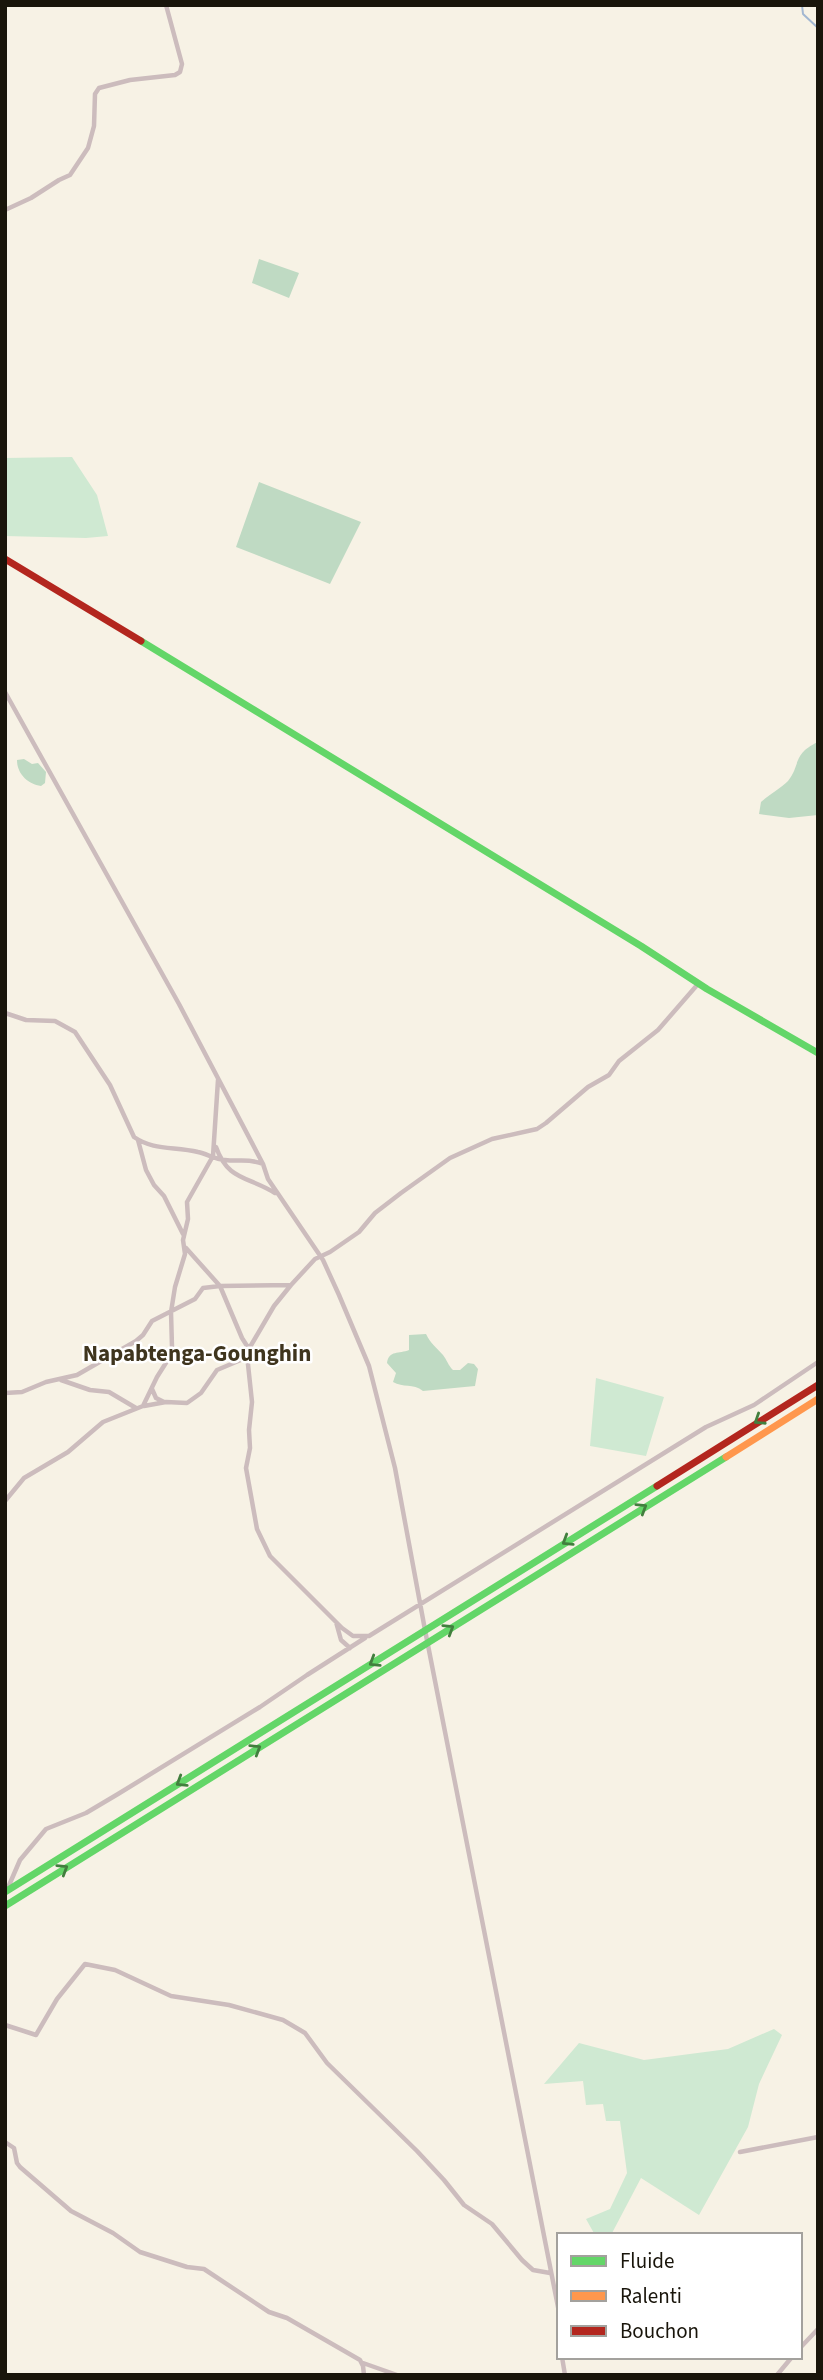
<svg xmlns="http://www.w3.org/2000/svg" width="823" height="2380" font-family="'Source Sans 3',sans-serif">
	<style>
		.green { fill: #cfe9d2 }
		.forest { fill: #bfdac3 }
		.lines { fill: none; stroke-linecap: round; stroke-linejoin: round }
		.stream { stroke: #a2b7d1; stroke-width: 2 }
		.street { stroke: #ccbcbd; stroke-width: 4.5 }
		.fast { stroke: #63d668; stroke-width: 7 }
		.slow { stroke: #ff974d; stroke-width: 7 }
		.jam { stroke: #b3261e; stroke-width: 7 }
		.oneway { stroke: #427f3e }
		.labels { text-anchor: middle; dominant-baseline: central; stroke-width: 5; stroke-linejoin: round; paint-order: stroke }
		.quarter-label { font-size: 23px; font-weight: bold; fill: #3f351e; stroke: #fff }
	</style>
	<rect width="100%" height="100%" fill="#f7f2e5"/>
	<path class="green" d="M72 457 97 495 108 536 86 538 5 536V458Z
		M596 1378 664 1397 646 1456 590 1446Z
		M774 2029 782 2035 759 2084 748 2127 699 2215 641 2178 611 2235H595L586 2219 610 2209 627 2173 620 2121H606L603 2104 586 2105 583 2081 544 2084 579 2043 644 2060 728 2049Z"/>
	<path class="forest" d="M259 259 299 273 289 298 252 283Z
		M259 482 361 522 330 584 236 547Z
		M818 742V815L789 818 759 814 761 802C769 795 781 788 788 781 801 765 792 754 818 742Z
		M24 759 32 764 38 763 46 772 45 783 41 786C28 784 17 774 17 760Z
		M426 1334C431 1344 436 1347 443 1355 447 1360 448 1365 453 1370H460L468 1363 474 1364 478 1369 475 1386 423 1391C413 1383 403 1388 393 1382L396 1373 387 1363C389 1350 399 1354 409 1350V1335Z"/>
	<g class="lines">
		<path class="stream" d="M802 5 803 14 818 28"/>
		<path class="street" d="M5 210 31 198 59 180 70 175 88 148 94 126 95 94 99 88 130 80 175 75 180 72 182 64 166 5
			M5 692 179 1004 263 1164 268 1179 323 1260 339 1295 369 1366 395 1468 425 1630 559 2312
			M5 1013 26 1020 55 1021 75 1032 110 1085 134 1137C154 1151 175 1146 198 1152 207 1154 215 1159 225 1160 239 1162 249 1158 263 1164
			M138 1140 146 1170 154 1185 164 1196 183 1234
			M216 1147C228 1181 248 1176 275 1193
			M186 1248 220 1286 242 1338 249 1349
			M247 1355 252 1402 249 1430 250 1448 246 1468 257 1529 270 1556 342 1628 353 1636H369L706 1427 754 1405 818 1362
			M61 1380 90 1390 109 1392 136 1408
			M152 1389 156 1398 164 1402
			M5 1393 22 1392 46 1382 77 1375 136 1341 143 1335 152 1321 195 1299 203 1288 220 1286 291 1285 315 1259 330 1252 359 1232 375 1213 401 1193 450 1158 492 1139 537 1129 546 1123 588 1087 609 1075 619 1061 658 1030 698 984
			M144 1406 166 1402 187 1403 201 1393 217 1370 243 1359 274 1306 291 1285
			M5 1501 24 1478 68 1452 103 1422 143 1406 157 1377 169 1358 172 1347 171 1312 175 1287 185 1254 183 1240 188 1219 187 1202 213 1156 218 1080
			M336 1622 341 1640 350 1648
			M7 1890 20 1860 46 1829 86 1813 118 1794 260 1707 307 1675 365 1638
			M5 2025 36 2035 57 1999 85 1964 115 1970 171 1996 229 2005 283 2020 305 2033 327 2063 417 2151 444 2180 464 2205 492 2224 522 2260 533 2270 550 2273
			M5 2142 14 2148 17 2163 20 2167 71 2211 113 2233 140 2252 187 2267 204 2269 269 2312 287 2318 360 2360 363 2366 364 2375
			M740 2152 818 2137
			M800 2348 818 2329
			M562 2357 565 2375
			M363 2363 397 2375
			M777 2375 792 2357"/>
		<path class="fast" d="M141 641 641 946 707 989 818 1053
			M5 1892 657 1486
			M5 1906 726 1457"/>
		<path class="slow" d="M726 1457 818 1399"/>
		<path class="jam" d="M5 559 141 641
			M657 1486 818 1385"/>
	</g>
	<defs><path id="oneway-chevron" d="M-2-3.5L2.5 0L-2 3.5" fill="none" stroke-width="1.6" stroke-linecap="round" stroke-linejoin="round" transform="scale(1.75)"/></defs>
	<g class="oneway">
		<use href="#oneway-chevron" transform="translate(759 1420) rotate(147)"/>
		<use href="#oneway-chevron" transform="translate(642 1508) rotate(-32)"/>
		<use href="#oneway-chevron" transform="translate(567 1541) rotate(148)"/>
		<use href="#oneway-chevron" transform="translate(449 1629) rotate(-32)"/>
		<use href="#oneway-chevron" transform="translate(374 1662) rotate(148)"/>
		<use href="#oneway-chevron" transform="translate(256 1749) rotate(-32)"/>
		<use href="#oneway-chevron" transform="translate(181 1782) rotate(148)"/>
		<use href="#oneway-chevron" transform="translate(63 1869) rotate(-32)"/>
	</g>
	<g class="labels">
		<g class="quarter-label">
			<text x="197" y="1353">Napabtenga-Gounghin</text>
		</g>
	</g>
	<rect width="823" height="2380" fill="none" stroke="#19150b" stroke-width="14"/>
	<rect x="557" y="2233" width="245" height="126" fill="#ffffff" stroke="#a3a19d" stroke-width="2"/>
	<rect x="571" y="2256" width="35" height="10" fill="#63d668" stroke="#a3a19d" stroke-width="2"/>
	<text x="620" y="2268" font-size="21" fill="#19150b">Fluide</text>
	<rect x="571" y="2291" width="35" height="10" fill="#ff974d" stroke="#a3a19d" stroke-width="2"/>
	<text x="620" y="2303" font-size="21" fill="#19150b">Ralenti</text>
	<rect x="571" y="2326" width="35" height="10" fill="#b3261e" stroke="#a3a19d" stroke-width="2"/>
	<text x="620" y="2338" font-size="21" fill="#19150b">Bouchon</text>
</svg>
